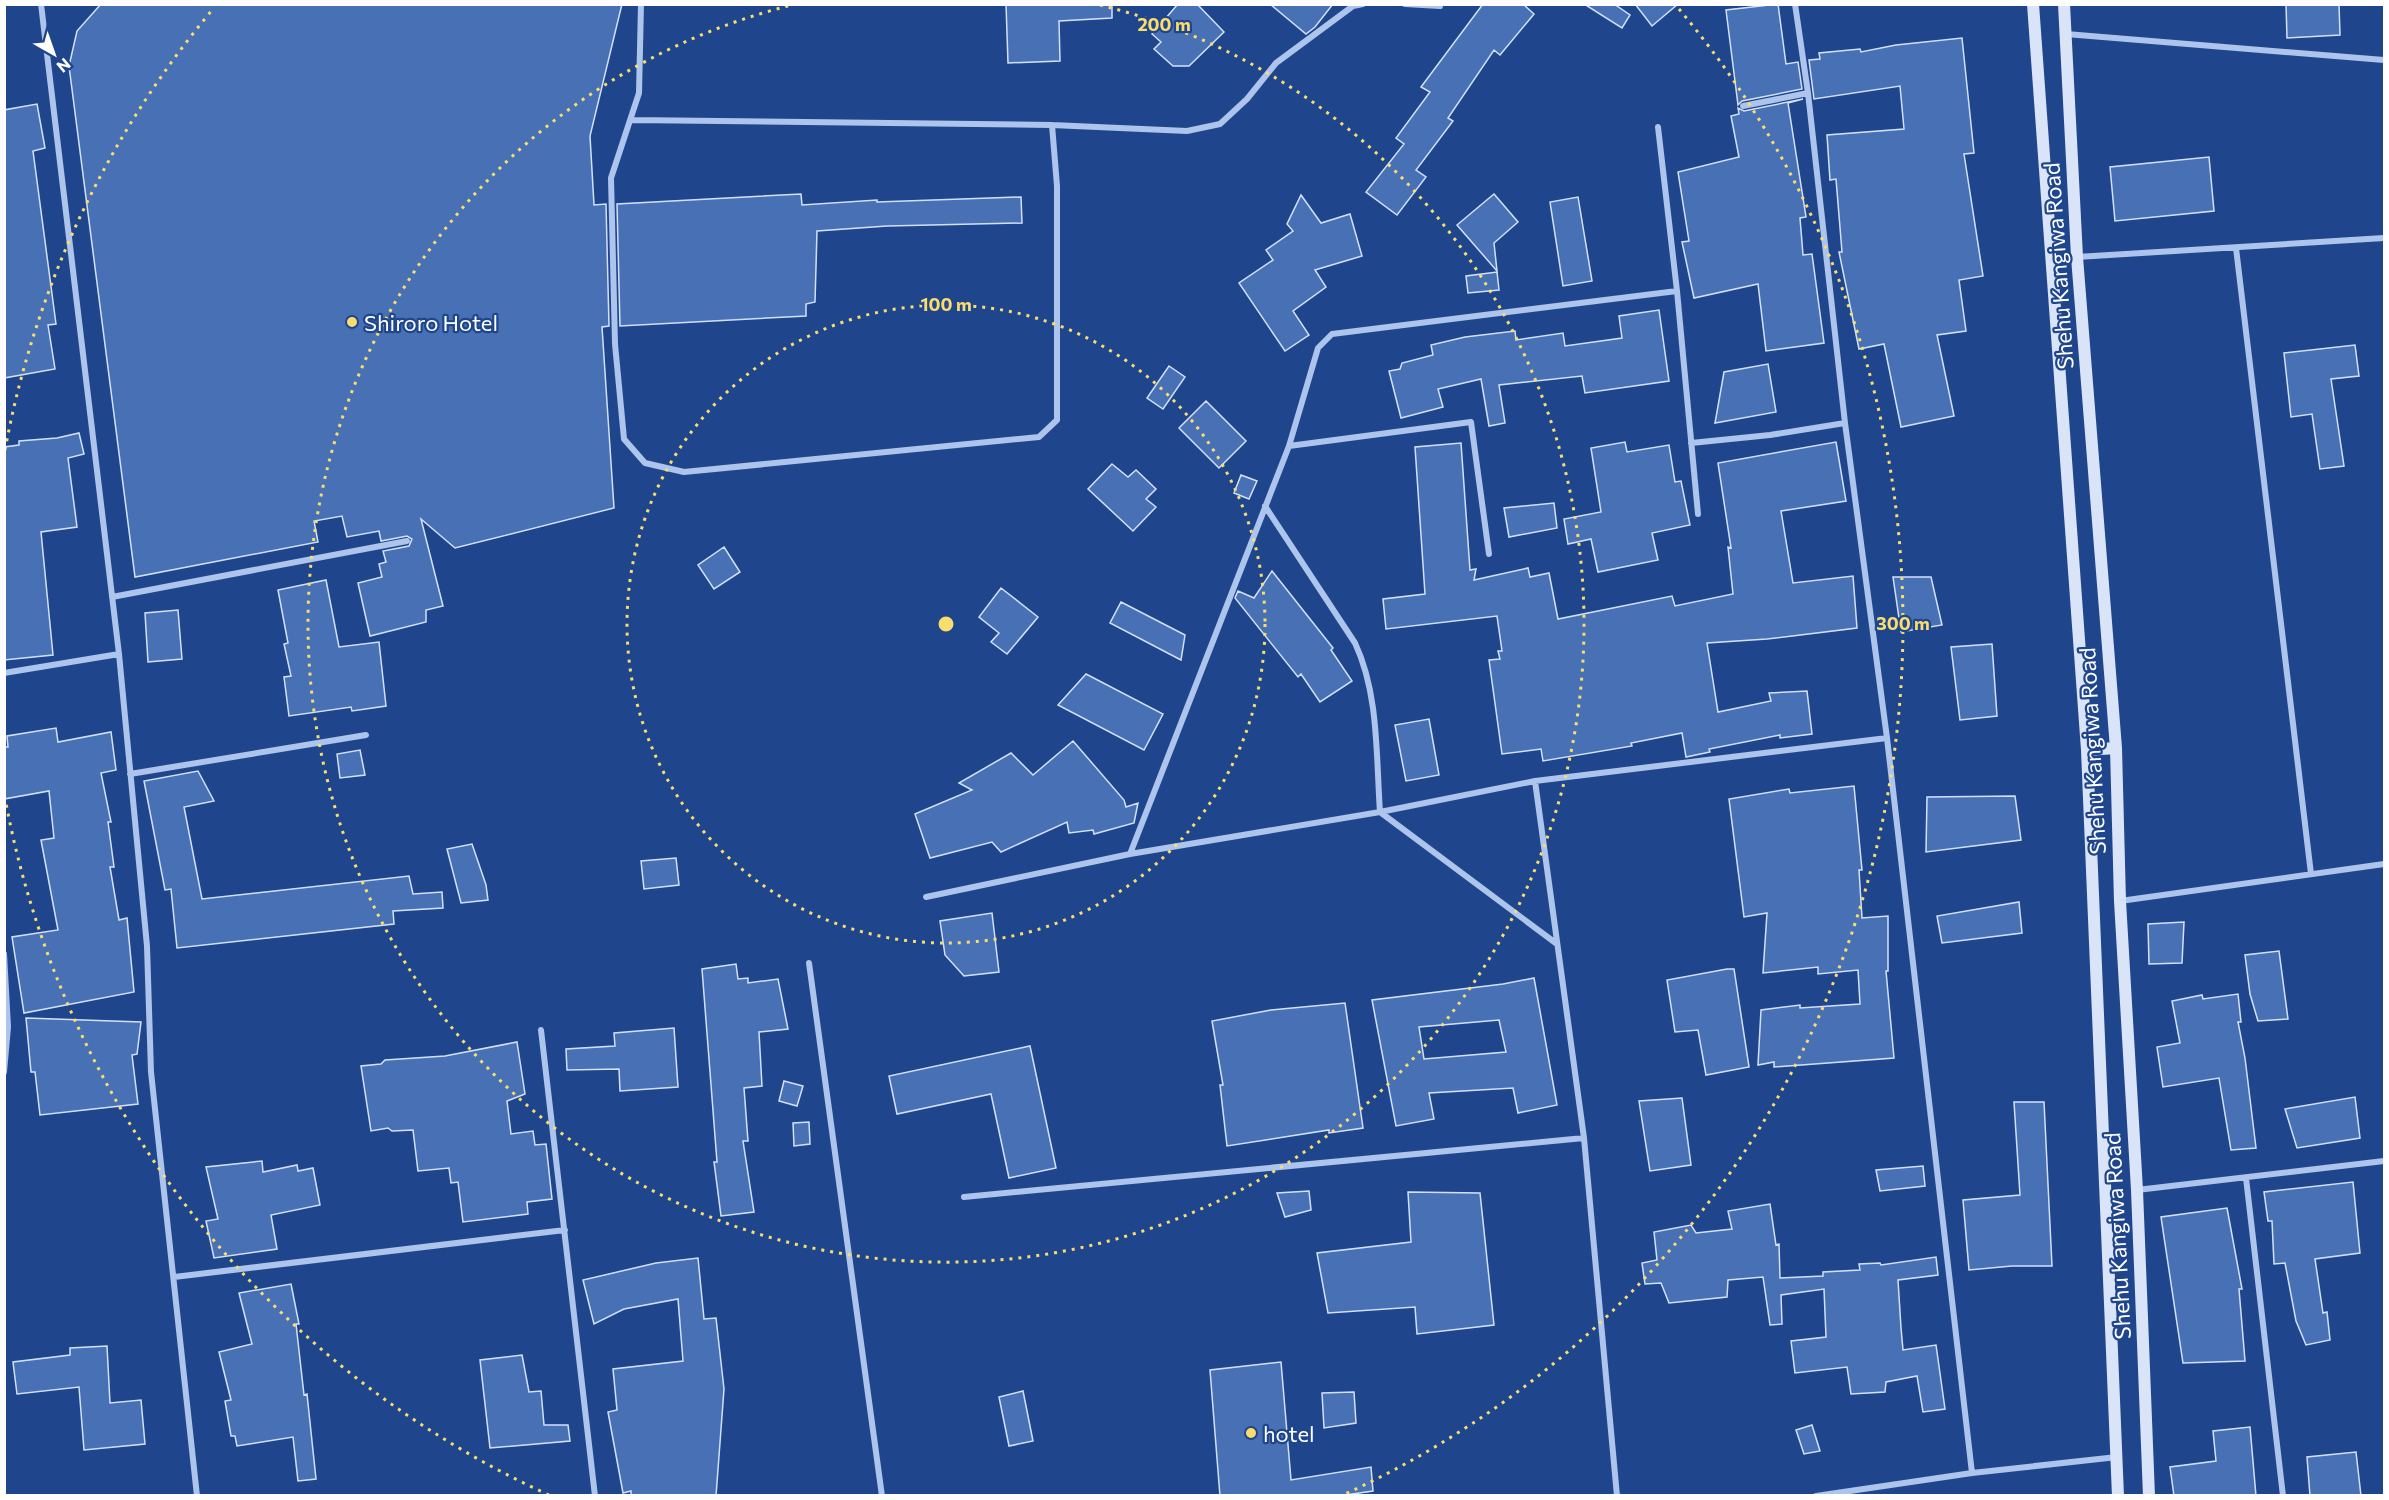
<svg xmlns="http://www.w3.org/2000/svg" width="2389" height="1500" font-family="Commissioner,sans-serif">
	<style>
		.building { fill: #4870b4; stroke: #d2e1f9; stroke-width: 1.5; fill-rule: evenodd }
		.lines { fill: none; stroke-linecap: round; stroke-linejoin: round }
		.street { stroke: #adc4ec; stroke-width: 6 }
		.secondary { stroke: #d9e4f9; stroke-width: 12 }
		.ring { fill: none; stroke: #fadd6d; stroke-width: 3; stroke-dasharray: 3 6 }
		.poi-dot { fill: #fadd6d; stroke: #1f468d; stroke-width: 2 }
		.labels { text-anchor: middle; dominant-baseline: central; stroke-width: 4.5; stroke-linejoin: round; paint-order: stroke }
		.street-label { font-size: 22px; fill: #fff; stroke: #1f468d }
		.poi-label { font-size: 22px; fill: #fff; stroke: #1f468d; text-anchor: start }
		.centre { fill: #fadd6d; stroke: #1f468d; stroke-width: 3 }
		.ring-label { font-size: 18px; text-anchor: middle; font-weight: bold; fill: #fadd6d; stroke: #1f468d; stroke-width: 4.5; stroke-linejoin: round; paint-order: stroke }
	</style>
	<rect width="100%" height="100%" fill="#1f468d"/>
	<path class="building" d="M101 4H622L590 136 594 205 606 204 609 326 602 327 614 508 455 548 421 519 443 606 426 610V622L370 636 358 583 382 577 379 564 386 562 383 551 409 546 412 539 407 536 381 541 379 531 347 537 342 516 314 521 318 542 135 577 69 66 77 31Z
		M1006 4H1112V18L1059 21 1060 61 1008 63Z
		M1178 4H1197L1224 32 1189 66H1173L1154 49 1161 42 1152 34Z
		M1270 4H1333L1315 27 1306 34Z
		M1483 4H1523L1534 14 1500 55 1494 50 1448 118 1453 121 1416 170 1426 177 1397 215 1366 192 1404 144 1396 138 1430 92 1421 87Z
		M1584 4H1614L1630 15 1622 28Z
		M1635 4H1678L1652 26Z
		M1778 4 1786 64 1798 62 1802 89 1742 101 1738 105 1726 10Z
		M2286 4H2339L2340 35 2287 38Z
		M1962 38 1974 153 1964 154 1983 276 1959 280 1966 331 1937 335 1954 416 1901 427 1884 344 1859 349 1839 252H1842L1836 179 1830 180 1827 135 1904 129 1900 86 1814 99 1809 60 1820 59 1819 53 1860 49 1861 52 1896 45Z
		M1803 99 1788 103 1806 217 1800 218 1803 255 1812 254 1824 343 1766 351 1758 284 1694 298 1682 242 1689 241 1678 172 1739 157 1731 116 1739 114 1738 108 1744 111Z
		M37 104 45 148 33 151 56 324 48 325 55 369 4 378V110Z
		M2209 157 2214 211 2115 221 2110 167Z
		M801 194 802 205 877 200V202L1021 197 1022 223 887 226 817 231 815 302 806 304V316L620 326 617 204Z
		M1494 194 1518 222 1494 243 1497 271 1457 225Z
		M1301 195 1321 223 1350 214 1362 256 1315 270 1326 287 1293 311 1309 335 1285 351 1239 283 1273 260 1266 250 1293 231 1287 224Z
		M1578 197 1592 281 1563 286 1550 202Z
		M1497 272 1499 290 1468 293 1466 276Z
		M1659 310 1669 381 1585 393 1582 376 1499 385 1505 423 1489 426 1481 379 1438 389 1443 407 1401 418 1389 371 1400 369 1402 363 1433 355 1431 345 1465 337 1515 331 1516 340 1563 333 1565 346 1622 338 1619 316Z
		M2355 345 2359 376 2331 379 2344 466 2320 469 2312 414 2291 417 2284 353Z
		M1768 364 1776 412 1715 423 1724 372Z
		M1169 366 1185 377 1163 409 1147 398Z
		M1206 401 1246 441 1219 468 1179 428Z
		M79 433 84 454 68 458 77 527 41 532 53 655 4 660V447L19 445V441L57 438Z
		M1625 442 1627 452 1669 445 1675 482 1681 481 1690 525 1652 533 1658 560 1598 572 1591 539 1568 544 1564 519 1601 512 1591 448Z
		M1836 442 1846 501 1781 511 1793 583 1853 576 1857 628 1767 639 1707 643 1718 712 1771 701 1769 693 1807 691 1812 734 1780 738V735L1709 749 1710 752 1686 757 1682 733 1631 743 1632 746 1543 761 1541 749 1502 754 1489 660 1500 659 1498 651H1502L1497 616 1386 629 1383 599 1425 594 1415 447 1461 443 1470 570 1476 569 1474 580 1528 568 1530 577 1549 573 1558 619 1672 596 1675 606 1733 594 1728 547 1731 548 1718 463Z
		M1112 464 1128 477 1136 470 1156 489 1146 499 1156 507 1133 531 1088 489Z
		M1241 475 1257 481 1249 499 1234 493Z
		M1554 503 1557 528 1509 537 1504 508Z
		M724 547 740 572 714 589 698 565Z
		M1272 571 1333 648 1331 650 1352 681 1320 702 1301 674 1298 677 1235 598 1238 591 1254 598Z
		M1893 577H1931L1942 625 1901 632Z
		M326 580 339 647 379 642 386 706 352 711 351 707 289 716 284 677 291 676 284 644 288 643 278 590Z
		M1001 588 1038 617 1007 654 991 642 999 633 979 617Z
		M1121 602 1185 635 1181 660 1110 623Z
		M178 610 182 659 148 662 145 613Z
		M1992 644 1997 716 1960 720 1951 647Z
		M1086 674 1163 714 1144 750 1058 705Z
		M1429 719 1439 775 1406 781 1395 725Z
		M56 728 58 742 111 732 116 770 101 773 111 822H108L114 867H110L119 920 127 918 134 992 24 1013 12 937 58 930 41 840 54 838 49 791 4 799V747H8L7 736Z
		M1073 741 1124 800 1126 807 1138 803 1134 823 1094 834 1093 830 1069 833 1067 822 1001 852 992 842 930 858 915 814 972 790 959 783 1011 753 1033 775Z
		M360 750 365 775 340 778 337 754Z
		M198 771 214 801 184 807 202 899 409 876 413 894 442 892 443 908 393 911 394 924 177 948 171 889 165 890 144 781Z
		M1854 786 1862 870H1859L1862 918 1888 916V971H1886L1894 1058 1774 1067V1062L1758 1065 1761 1010 1800 1005V1008L1860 1004 1858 970 1818 974V967L1763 973 1767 913 1744 917 1729 799 1789 789 1790 793Z
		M2015 796 2021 840 1926 852 1927 797Z
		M472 844 486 885 488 900 461 903 447 849Z
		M676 858 679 885 644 889 641 861Z
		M2019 902 2022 933 1942 943 1937 916Z
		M992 913 999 972 964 976 945 955 940 921Z
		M2184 922 2182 963 2149 964 2148 924Z
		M2279 951 2288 1019 2258 1021 2250 994 2245 955Z
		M736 964 738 979 748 978V983L778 979 788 1029 759 1032 762 1086 744 1088 748 1141H743L754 1212 721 1216 714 1162H717L702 969Z
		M1727 969H1734L1749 1067 1706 1075 1698 1030 1675 1032 1667 980Z
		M1534 978 1557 1105 1518 1113 1513 1088 1429 1093 1434 1119 1396 1126 1372 1000 1503 984ZM1499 1020 1506 1052 1424 1059 1419 1027Z
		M2238 994 2241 1022H2238L2245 1058 2256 1148 2231 1150 2219 1078 2163 1087 2157 1047 2180 1043 2172 1001 2202 995 2203 999Z
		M1345 1003 1363 1128 1329 1133V1130L1227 1146 1220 1085H1223L1212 1021 1271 1010Z
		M26 1018 141 1022 137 1054 132 1055 138 1104 40 1115 35 1072H31Z
		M674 1028 678 1087 620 1091 619 1069 567 1070 566 1049 615 1046 614 1033Z
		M517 1042 525 1094 507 1101 511 1134 533 1131 535 1145 546 1144 552 1199 527 1202 528 1214 463 1222 458 1182 451 1183 449 1168 418 1171 413 1130 392 1131 388 1128 371 1131 361 1066 381 1064 385 1060 445 1056Z
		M1030 1046 1056 1168 1009 1178 991 1094 897 1114 889 1076Z
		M784 1081 803 1086 797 1106 779 1101Z
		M2355 1097 2360 1138 2297 1148 2285 1109Z
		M1682 1098 1691 1165 1650 1171 1639 1101Z
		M2014 1102H2044L2052 1266H2012L1969 1270 1963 1200 2020 1195Z
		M809 1122 810 1144 794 1146 793 1123Z
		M262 1161 263 1172 297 1165 298 1171 313 1168 320 1205 271 1215 277 1249 214 1258 206 1221 218 1219 206 1167Z
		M1923 1166 1925 1186 1880 1191 1876 1170Z
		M2353 1182 2360 1253 2315 1259 2323 1313 2327 1312 2330 1340 2306 1345 2296 1321 2285 1263 2274 1264 2272 1221H2268L2264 1192Z
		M1309 1191 1311 1210 1285 1217 1277 1193Z
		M1408 1192 1480 1193 1494 1325 1417 1334 1415 1307 1328 1313 1317 1253 1411 1242Z
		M1770 1204 1776 1245 1779 1244 1780 1278 1823 1276V1272L1860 1270 1859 1264 1880 1263 1881 1265 1936 1257 1938 1275 1898 1280 1901 1328 1903 1350 1936 1345 1945 1409 1923 1412 1917 1376 1886 1382 1885 1392 1851 1394 1847 1367 1795 1373 1791 1341 1826 1337 1824 1289 1781 1295 1782 1324 1770 1325 1763 1277 1728 1280 1727 1297 1669 1303 1661 1283 1645 1284 1642 1263 1657 1260 1654 1232 1691 1225 1696 1233 1732 1229 1728 1211Z
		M2227 1208 2242 1289H2239L2245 1361 2183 1363 2161 1217Z
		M698 1258 704 1319 716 1318 724 1389 716 1496H631V1491L623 1493 608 1412 617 1410 613 1369 683 1361 678 1299 624 1309 594 1324 583 1280 656 1263Z
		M291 1284 299 1324H296L304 1395 307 1394 316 1479 298 1481 293 1437 237 1446 235 1436H231L225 1401 231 1400 219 1352 252 1344 239 1293Z
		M107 1346 110 1403 141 1400 145 1444 84 1450 79 1387 17 1394 13 1362 70 1355V1348Z
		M522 1355 529 1392 541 1391 544 1425H568L570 1441 490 1448 480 1360Z
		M1281 1362 1291 1480 1371 1467 1373 1491 1338 1496H1220L1210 1370Z
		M1023 1391 1033 1441 1009 1446 999 1397Z
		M1354 1392 1356 1423 1324 1428 1322 1393Z
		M1812 1425 1820 1451 1804 1454 1796 1430Z
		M2250 1427 2256 1496H2174L2170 1467 2216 1461 2213 1431Z
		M2356 1452 2361 1496H2310L2307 1457Z"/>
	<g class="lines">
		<path class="street" d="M41 4 119 654 147 946 151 1072 197 1496
			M641 4 639 93 611 178 615 344 624 439 645 463 684 472 1039 437 1057 420V186L1052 125
			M1405 4 1440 6
			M2066 34 2384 60
			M1808 93 1845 423 1887 738 1972 1473
			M1743 106 1808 93 1795 4
			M631 120 1052 125 1187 131 1220 124 1247 99 1276 63 1353 6 1363 4
			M1658 127 1677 291 1698 514
			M2236 248 2311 874
			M2077 257 2384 238
			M1691 443 1770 435 1845 423
			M1289 446 1471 422 1489 554
			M1265 506 1355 643C1379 694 1376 756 1380 812L1557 944
			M112 597 407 541
			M4 673 119 654
			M130 774 366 735
			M1535 781 1584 1138 1617 1496
			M1130 854 1289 446 1318 348 1332 334 1677 291
			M926 897 1130 854 1380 812 1535 781 1887 738
			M2120 901 2384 864
			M4 954 8 1027 4 1072
			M809 963 882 1496
			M541 1030 595 1496
			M2246 1178 2283 1496
			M2137 1190 2384 1161
			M964 1197 1584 1138
			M174 1277 565 1230
			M1816 1496 1972 1473 2117 1457"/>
		<path class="secondary" d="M2033 4 2087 750 2118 1496
			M2064 4 2077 257 2116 748 2120 901 2137 1190 2149 1496
			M2087 750 2116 748"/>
	</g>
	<g class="ring">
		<circle cx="946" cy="624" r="319"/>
		<path d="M1100 5A638 638 0 1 1 792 5"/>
		<path d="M549 1495A957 957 0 0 1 5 798M5 450A957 957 0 0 1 213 9M1679 9A957 957 0 0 1 1343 1495"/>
	</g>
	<g class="poi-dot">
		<circle cx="352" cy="322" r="6"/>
		<circle cx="1251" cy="1433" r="6"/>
	</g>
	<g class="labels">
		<g class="street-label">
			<text transform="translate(2058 266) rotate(-94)">Shehu Kangiwa Road</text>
			<text transform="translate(2092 751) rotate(-93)">Shehu Kangiwa Road</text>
			<text transform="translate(2117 1236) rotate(-93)">Shehu Kangiwa Road</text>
		</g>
		<g class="poi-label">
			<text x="364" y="322">Shiroro Hotel</text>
			<text x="1263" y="1433">hotel</text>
		</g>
	</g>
	<circle cx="946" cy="624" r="9" class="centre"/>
	<g class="ring-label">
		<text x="1164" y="31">200 m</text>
		<text x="946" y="311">100 m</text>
		<text x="1903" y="630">300 m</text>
	</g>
	<rect width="2389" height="1500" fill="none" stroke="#ffffff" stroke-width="12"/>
	<g transform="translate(54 54) rotate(140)" stroke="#1f468d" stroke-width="4.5" paint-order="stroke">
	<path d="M0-4.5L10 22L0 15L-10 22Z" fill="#ffffff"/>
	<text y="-9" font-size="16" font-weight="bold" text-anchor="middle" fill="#ffffff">N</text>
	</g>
</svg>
